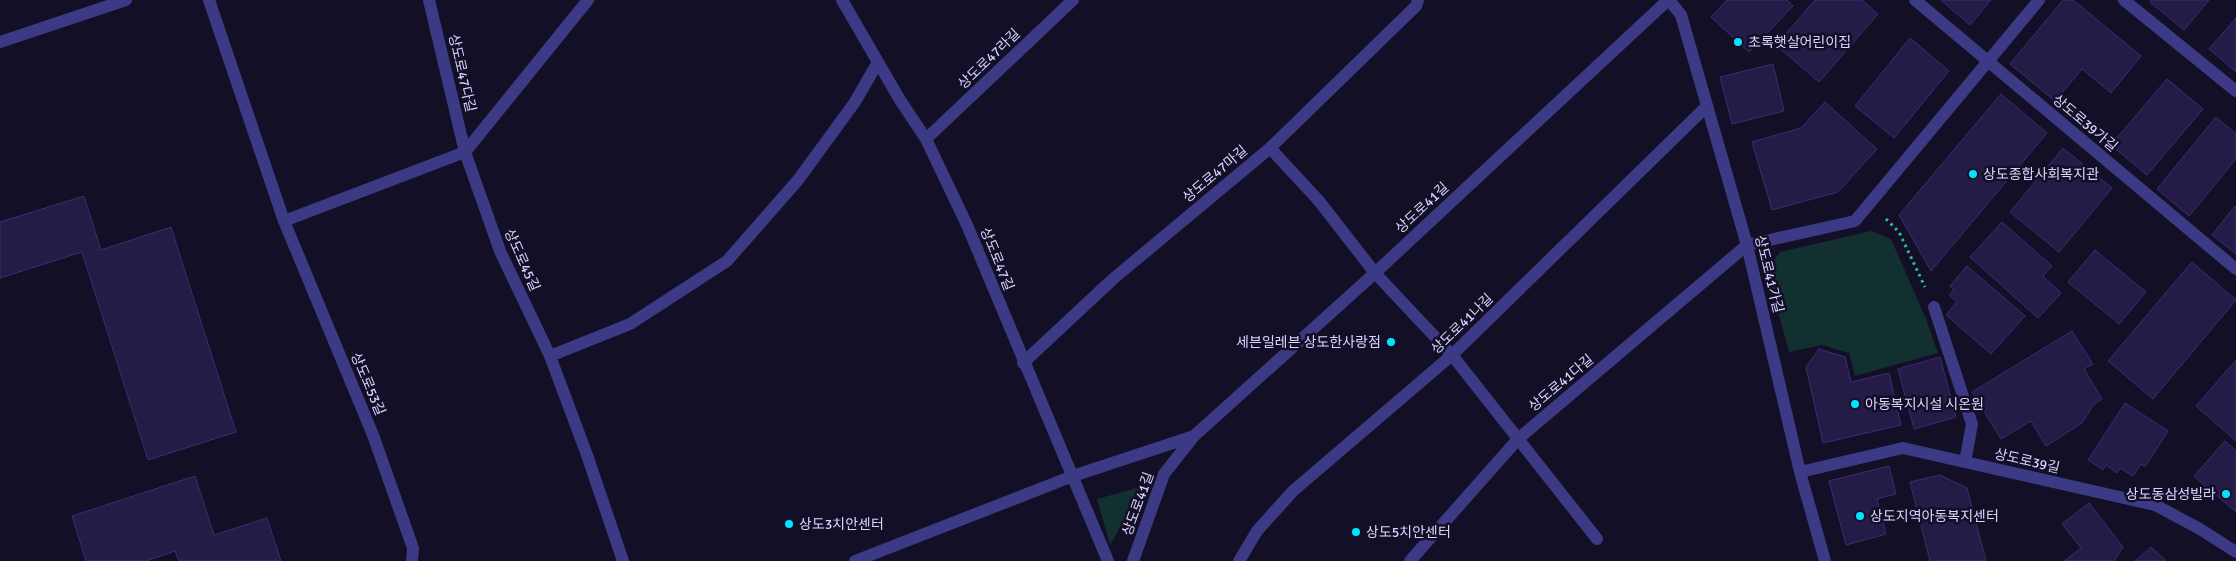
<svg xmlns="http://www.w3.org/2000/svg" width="2236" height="561" font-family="Signika,'Noto Sans KR',sans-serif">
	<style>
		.green { fill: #12302f }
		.building { fill: #241b47; stroke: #3b2d73 }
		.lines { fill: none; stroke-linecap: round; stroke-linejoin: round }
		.path { stroke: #2fb8b0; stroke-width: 3; stroke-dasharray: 2.5 4; stroke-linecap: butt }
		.minor { stroke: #3d3a85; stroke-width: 12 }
		.poi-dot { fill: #00e5ff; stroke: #130f26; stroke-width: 2 }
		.labels { text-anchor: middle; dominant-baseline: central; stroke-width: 5; stroke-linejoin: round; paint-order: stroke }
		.poi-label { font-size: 14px; fill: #d9d4ff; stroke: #130f26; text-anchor: start }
		.street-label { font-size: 14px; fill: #d9d4ff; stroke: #130f26 }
	</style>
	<rect width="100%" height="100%" fill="#130f26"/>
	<path class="green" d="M1871 231 1891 239 1926 319 1938 353 1855 376 1849 353 1822 345 1789 352 1767 270 1780 252Z
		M1144 486 1110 545 1097 499Z"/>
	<path class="building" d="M1727 0H1787L1793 6 1749 52 1711 17Z
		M1815 0H1862L1878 14 1819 82 1776 45Z
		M1941 0H1991L1970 25Z
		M2063 0H2073L2141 56 2111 93 2082 69 2055 101 2010 64Z
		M2151 0H2209L2184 30 2150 2Z
		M2236 18V72L2209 49Z
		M1910 38 1949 71 1894 138 1855 106Z
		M1773 64 1784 111 1732 124 1720 77Z
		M2167 79 2203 109 2147 175 2111 145Z
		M2001 94 2047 133 1931 271 1899 215Z
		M1825 102 1877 149 1838 192 1772 210 1752 142 1801 128Z
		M2216 117 2236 134V159L2189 216 2157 189Z
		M2063 148 2112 188 2059 252 2010 212Z
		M84 196 101 250 171 227 236 432 148 460 82 252 0 278V222Z
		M2235 206 2236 207V254L2212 235Z
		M2002 222 2052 266 2043 276 2061 293 2038 318 1970 257Z
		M2095 250 2146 292 2119 324 2068 282Z
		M2192 262 2236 300 2153 399 2108 361Z
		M1967 266 2025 316 1991 354 1946 315 1957 302 1949 295 1954 290 1950 286Z
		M2072 331 2093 364 2084 369 2102 399 2094 404 2082 423 2046 446 2031 421 2001 439 1972 392Z
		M1819 349 1845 357 1851 382 1889 373 1901 425 1823 443 1806 367Z
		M1940 357 1956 417 1914 429 1898 369Z
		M2236 360V441L2196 406Z
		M2125 403 2168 431 2145 467 2141 464 2133 476 2120 468 2117 473 2106 465 2103 470 2088 460Z
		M2225 441 2236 451V512L2194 476Z
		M1889 466 1896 494 1877 499 1886 534 1846 545 1829 481Z
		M1940 475 1967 488 1986 561H1930L1910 482Z
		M195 476 214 535 267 518 281 561H179L175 551 146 561H86L72 516Z
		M2089 503 2123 547 2114 561H2064L2081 548 2062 524Z
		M2151 547 2166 561H2135Z"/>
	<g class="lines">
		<path class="path" d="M1886 219 1899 232 1925 287"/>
		<path class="minor" d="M209 0 284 221 373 435 413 548 412 561
			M588 0 465 152 500 251 550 356 587 455 623 561
			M842 0 900 100 926 139 967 225 1108 561
			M1669 0 1681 15 1747 245 1800 472 1825 561
			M1915 0 2236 269
			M2124 0 2236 91
			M0 42 126 0
			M926 139 1073 0
			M1270 148 1319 201 1375 273 1452 355 1597 539
			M284 221 465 152 429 0
			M1934 307 1972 424 1965 462
			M550 356 630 324 727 261 798 180 855 102 878 62
			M1023 363 1113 279 1270 148 1416 6 1418 0
			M1800 472 1903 448 2155 505 2200 529 2236 552
			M855 561 1073 476 1194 436
			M1133 561 1164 474 1194 436 1375 273 1668 0
			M1239 561 1257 531 1293 491 1452 355 1707 106
			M1410 561 1518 439 1747 245 1855 221 2039 0"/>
	</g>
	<g class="poi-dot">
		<circle cx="1738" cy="42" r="5"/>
		<circle cx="1973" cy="174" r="5"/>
		<circle cx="1391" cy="342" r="5"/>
		<circle cx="1855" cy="404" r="5"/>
		<circle cx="2226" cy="494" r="5"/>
		<circle cx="1860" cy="516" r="5"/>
		<circle cx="789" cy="524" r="5"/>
		<circle cx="1356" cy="532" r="5"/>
	</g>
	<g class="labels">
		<g class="poi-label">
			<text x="1748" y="42">초록햇살어린이집</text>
			<text x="1983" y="174">상도종합사회복지관</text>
			<text x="1381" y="342" text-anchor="end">세븐일레븐 상도한사랑점</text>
			<text x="1865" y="404">아동복지시설 시온원</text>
			<text x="2216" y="494" text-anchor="end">상도동삼성빌라</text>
			<text x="1870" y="516">상도지역아동복지센터</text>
			<text x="799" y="524">상도3치안센터</text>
			<text x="1366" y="532">상도5치안센터</text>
		</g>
		<g class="street-label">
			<text transform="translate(989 59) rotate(-44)">상도로47라길</text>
			<text transform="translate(462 73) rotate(77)">상도로47다길</text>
			<text transform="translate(2085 123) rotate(40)">상도로39가길</text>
			<text transform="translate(1215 174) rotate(-40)">상도로47마길</text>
			<text transform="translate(1422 208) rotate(-43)">상도로41길</text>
			<text transform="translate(997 259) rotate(68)">상도로47길</text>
			<text transform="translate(522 260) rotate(66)">상도로45길</text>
			<text transform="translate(1769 274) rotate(76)">상도로41가길</text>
			<text transform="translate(1462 324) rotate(-44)">상도로41나길</text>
			<text transform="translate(1561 383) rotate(-40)">상도로41다길</text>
			<text transform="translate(368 384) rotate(67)">상도로53길</text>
			<text transform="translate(2027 461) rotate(13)">상도로39길</text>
			<text transform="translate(1138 504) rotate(-70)">상도로41길</text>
		</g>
	</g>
</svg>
